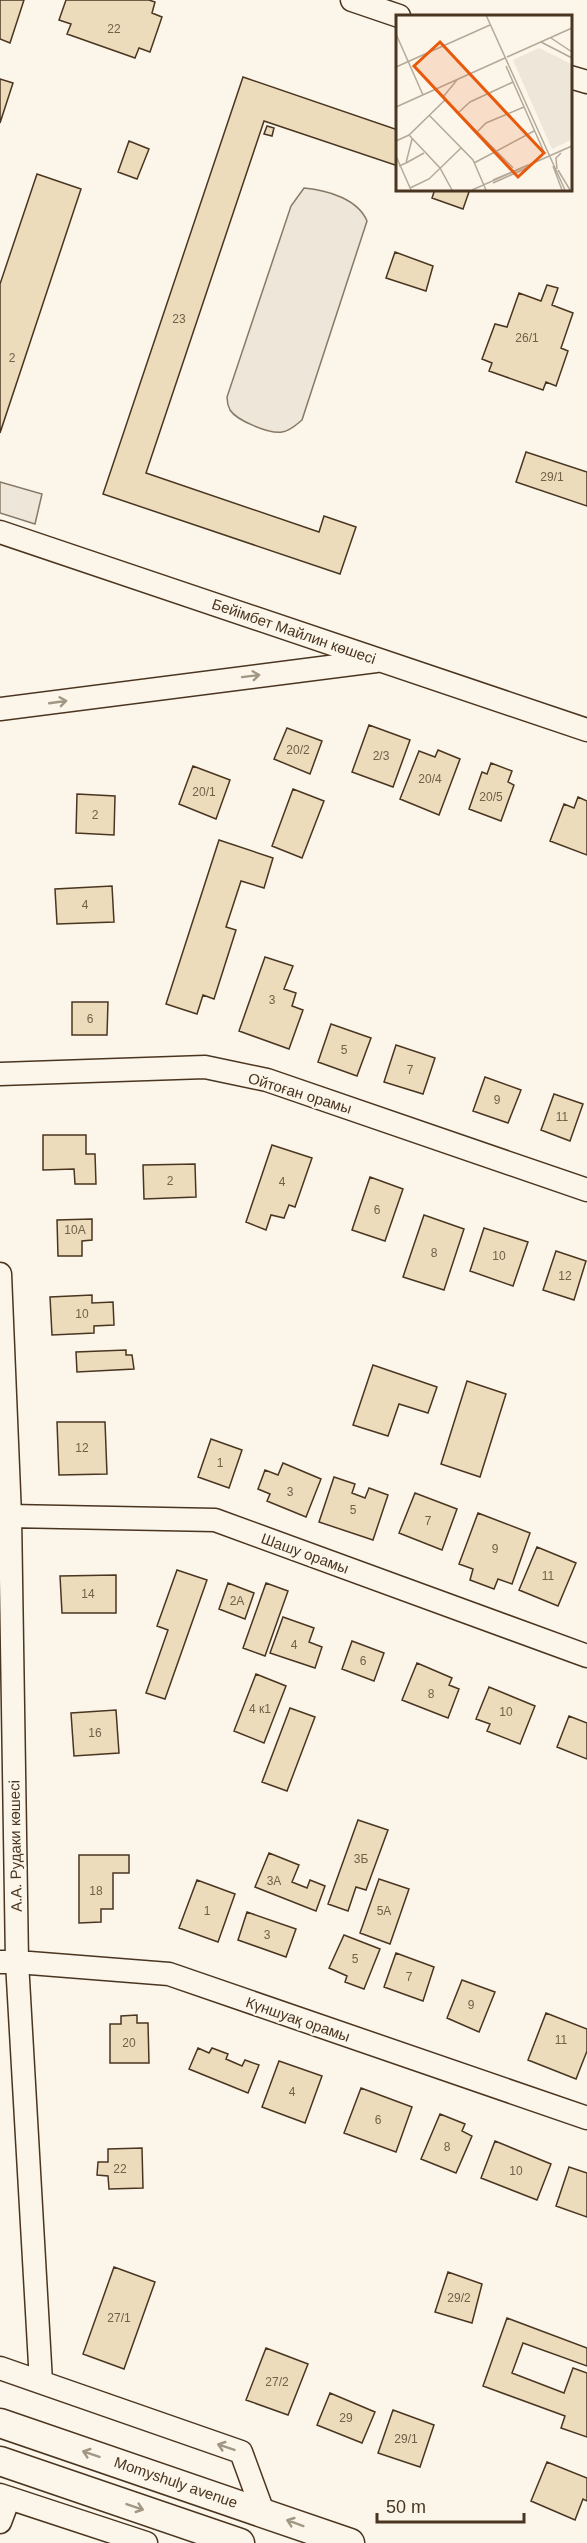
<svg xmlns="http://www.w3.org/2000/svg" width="587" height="2543" font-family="Helvetica,sans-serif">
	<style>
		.green { fill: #ede6d9; stroke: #887966; stroke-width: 1.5 }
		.building { fill: #ecdcbc; stroke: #4a3520; stroke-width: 1.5 }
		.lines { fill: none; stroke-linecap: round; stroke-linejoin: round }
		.minor-casing { stroke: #4a3520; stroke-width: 25 }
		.major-casing { stroke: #4a3520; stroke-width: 31 }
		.minor { stroke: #fbf6e9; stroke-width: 22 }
		.major { stroke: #fbf6e9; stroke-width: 28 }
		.oneway { stroke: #a29684 }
		.labels { text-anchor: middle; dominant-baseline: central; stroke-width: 4.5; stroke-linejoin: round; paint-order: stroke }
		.number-label { font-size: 12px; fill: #725f47 }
		.street-label { font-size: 15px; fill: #4a3520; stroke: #fbf6e9 }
		.inset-road { fill: none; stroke: #b4a999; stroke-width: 1.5 }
		.view { fill: #e8590c; fill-opacity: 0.15; stroke: #e8590c; stroke-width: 3 }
		.inset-edge { fill: none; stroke: #4a3520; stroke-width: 3 }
	</style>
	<rect width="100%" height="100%" fill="#fbf6e9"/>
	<path class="green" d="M304 188C327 190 358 199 367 221L302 420C296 425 290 431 282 432 270 434 237 421 230 410 228 406 227 401 227 397L291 206Z
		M0 482 42 494 35 524 0 513Z"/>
	<path class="building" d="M0 0H24L10 43 0 39Z
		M66 0H149L155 2 152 13 162 17 150 52 139 48 135 58 67 34 71 24 59 20Z
		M243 77 398 130V166L264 121 146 473 319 532 324 516 356 527 340 574 103 494Z
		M0 79 13 83 0 123Z
		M267 126 274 128 272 136 264 134Z
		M129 141 149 149 137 179 118 172Z
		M37 174 81 189 0 433V284Z
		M435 189H470L463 209 432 198Z
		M395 252 433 266 426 291 386 278Z
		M547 285 558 288 552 305 573 313 561 348 568 351 556 386 546 382 543 390 489 371 492 363 482 359 495 324 507 327 519 293 541 301Z
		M526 452 587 472V506L516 482Z
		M369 725 410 740 393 787 352 772Z
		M287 728 322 741 310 774 274 759Z
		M438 750 460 759 439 815 400 799 419 751 435 757Z
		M491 763 512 771 508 782 514 785 501 821 469 809 482 772 487 774Z
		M193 766 230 780 216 819 179 804Z
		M293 789 324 801 302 858 272 846Z
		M77 794 115 796 114 835 76 833Z
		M578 797 587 801V855L550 841 564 804 574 808Z
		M219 840 273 858 264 888 241 881 226 927 236 930 214 999 203 995 197 1014 166 1004Z
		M112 886 114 922 57 924 55 889Z
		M265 957 293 966 284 989 296 993 292 1006 303 1010 289 1049 239 1031Z
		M72 1002H108L107 1035H72Z
		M331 1024 371 1038 357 1076 318 1062Z
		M396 1045 435 1058 423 1094 384 1082Z
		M485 1077 521 1090 508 1123 473 1111Z
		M554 1094 583 1104 570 1141 541 1130Z
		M43 1135H86V1154H95L96 1184H75L74 1169 43 1170Z
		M272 1145 312 1158 295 1207 289 1205 284 1218 271 1215 266 1230 246 1222Z
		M195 1164 196 1197 144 1199 143 1165Z
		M370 1177 403 1189 385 1241 352 1230Z
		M424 1215 464 1229 444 1290 403 1277Z
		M92 1219V1240L82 1241V1256H58L57 1220Z
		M484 1228 528 1242 513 1286 470 1271Z
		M556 1251 586 1261 574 1300 543 1290Z
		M92 1295V1303L113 1302 114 1325 94 1326V1333L52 1335 50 1297Z
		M126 1350V1355H132L134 1369 77 1372 76 1352Z
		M373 1365 437 1387 428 1413 399 1404 388 1436 353 1425Z
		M467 1381 506 1394 480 1477 441 1464Z
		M57 1422H105L107 1474 59 1475Z
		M211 1439 242 1450 229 1488 198 1477Z
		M283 1463 321 1479 306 1517 267 1501 270 1494 258 1489 265 1470 278 1475Z
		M334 1477 355 1484 352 1493 365 1498 369 1488 388 1495 373 1540 319 1522Z
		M415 1493 457 1509 442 1550 399 1533Z
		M478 1513 530 1533 512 1584 498 1579 494 1589 470 1580 473 1569 459 1564Z
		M537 1547 576 1563 558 1606 519 1590Z
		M177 1570 207 1580 165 1699 146 1693 168 1630 157 1626Z
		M116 1575V1613H62L60 1576Z
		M228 1583 254 1593 245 1619 219 1609Z
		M266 1583 288 1591 265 1656 243 1648Z
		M283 1617 314 1628 309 1642 322 1647 315 1668 270 1653Z
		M352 1641 384 1653 374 1681 342 1669Z
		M417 1663 452 1678 449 1685 459 1689 448 1718 402 1700Z
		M256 1674 286 1686 264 1743 234 1731Z
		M489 1687 535 1706 520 1744 487 1731 490 1724 476 1719Z
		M290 1708 315 1717 287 1791 262 1782Z
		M116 1710 119 1753 74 1756 71 1713Z
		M569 1716 587 1723V1759L557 1747Z
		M358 1820 388 1830 366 1890 356 1887 348 1911 328 1904Z
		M269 1853 299 1865 292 1882 307 1888 310 1880 325 1886 316 1911 255 1887Z
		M79 1855H129V1873H113V1909H101V1922L79 1923Z
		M379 1879 409 1889 390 1944 360 1933Z
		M197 1880 235 1894 218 1942 179 1928Z
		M247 1912 296 1929 286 1957 238 1940Z
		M344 1935 380 1949 364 1989 345 1982 347 1976 329 1968Z
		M396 1953 434 1967 423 2001 384 1987Z
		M462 1980 495 1992 479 2032 447 2018Z
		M546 2013 587 2029V2051L576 2079 528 2060Z
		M137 2015V2023H148L149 2063H110V2024H121V2016Z
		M198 2048 209 2053 212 2048 228 2054 226 2059 242 2066 245 2060 259 2065 248 2093 189 2069Z
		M279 2061 322 2076 305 2123 262 2107Z
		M361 2088 412 2107 396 2152 344 2133Z
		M440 2114 465 2124 462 2131 472 2136 456 2173 421 2159Z
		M495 2141 551 2164 537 2200 481 2178Z
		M142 2148 143 2188 109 2189 108 2176 97 2175 98 2162H108V2149Z
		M569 2167 587 2173V2217L556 2206Z
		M114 2267 155 2282 124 2369 83 2354Z
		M448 2272 482 2284 472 2323 435 2312Z
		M507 2318 587 2348V2366L523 2343 512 2373 564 2393 573 2368 587 2373V2437L561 2428 565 2416 483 2386Z
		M266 2348 308 2364 288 2415 246 2400Z
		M330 2393 375 2412 362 2443 317 2425Z
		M393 2410 434 2425 420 2467 378 2453Z
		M547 2462 587 2478V2501L583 2499 575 2520 531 2501Z"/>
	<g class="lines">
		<defs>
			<path id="minor" d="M352 0 399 16
				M570 77 587 82
				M0 532 587 730
				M0 709 376 661
				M0 1074 205 1067 267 1080 587 1190
				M0 1274 10 1516 17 1962 41 2382
				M10 1516 215 1520 587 1656
				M0 1962H17L169 1974 587 2118
				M0 2368 241 2452 263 2512
				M0 2495 146 2543
				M0 2522 9 2498"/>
			<path id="major" d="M0 2423 350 2543
				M0 2461 240 2543"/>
		</defs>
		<use href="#minor" class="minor-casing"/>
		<use href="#major" class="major-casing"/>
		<use href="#minor" class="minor"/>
		<use href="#major" class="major"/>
	</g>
	<defs><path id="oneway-shaft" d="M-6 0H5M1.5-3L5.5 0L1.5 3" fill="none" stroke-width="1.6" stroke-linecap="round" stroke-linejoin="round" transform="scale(1.5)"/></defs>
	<g class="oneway">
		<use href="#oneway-shaft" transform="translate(251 676) rotate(-7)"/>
		<use href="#oneway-shaft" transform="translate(58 702) rotate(-8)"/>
		<use href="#oneway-shaft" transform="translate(226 2447) rotate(-161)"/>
		<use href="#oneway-shaft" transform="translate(91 2454) rotate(-161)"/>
		<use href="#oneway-shaft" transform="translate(135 2507) rotate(19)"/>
		<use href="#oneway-shaft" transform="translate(295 2523) rotate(-160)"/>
	</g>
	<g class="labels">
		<g class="number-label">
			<text x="114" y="29">22</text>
			<text x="179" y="319">23</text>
			<text x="527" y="338">26/1</text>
			<text x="12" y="358">2</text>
			<text x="552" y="477">29/1</text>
			<text x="298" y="750">20/2</text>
			<text x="381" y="756">2/3</text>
			<text x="430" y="779">20/4</text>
			<text x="204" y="792">20/1</text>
			<text x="491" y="797">20/5</text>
			<text x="95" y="815">2</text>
			<text x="85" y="905">4</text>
			<text x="272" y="1000">3</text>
			<text x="90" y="1019">6</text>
			<text x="344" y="1050">5</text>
			<text x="410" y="1070">7</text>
			<text x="497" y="1100">9</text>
			<text x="562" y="1117">11</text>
			<text x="170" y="1181">2</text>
			<text x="282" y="1182">4</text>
			<text x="377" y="1210">6</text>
			<text x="75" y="1230">10А</text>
			<text x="434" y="1253">8</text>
			<text x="499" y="1256">10</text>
			<text x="565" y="1276">12</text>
			<text x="82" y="1314">10</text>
			<text x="82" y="1448">12</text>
			<text x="220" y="1463">1</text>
			<text x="290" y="1492">3</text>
			<text x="353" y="1510">5</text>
			<text x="428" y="1521">7</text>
			<text x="495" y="1549">9</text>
			<text x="548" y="1576">11</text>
			<text x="88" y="1594">14</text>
			<text x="237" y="1601">2А</text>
			<text x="294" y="1645">4</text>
			<text x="363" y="1661">6</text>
			<text x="431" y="1694">8</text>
			<text x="260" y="1709">4 к1</text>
			<text x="506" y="1712">10</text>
			<text x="95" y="1733">16</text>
			<text x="361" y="1859">3Б</text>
			<text x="274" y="1881">3А</text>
			<text x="96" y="1891">18</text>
			<text x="207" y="1911">1</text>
			<text x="384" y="1911">5А</text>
			<text x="267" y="1935">3</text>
			<text x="355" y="1959">5</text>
			<text x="409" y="1977">7</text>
			<text x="471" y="2005">9</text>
			<text x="561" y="2040">11</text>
			<text x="129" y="2043">20</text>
			<text x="292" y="2092">4</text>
			<text x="378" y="2120">6</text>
			<text x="447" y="2147">8</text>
			<text x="120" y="2169">22</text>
			<text x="516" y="2171">10</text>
			<text x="459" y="2298">29/2</text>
			<text x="119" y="2318">27/1</text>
			<text x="277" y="2382">27/2</text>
			<text x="346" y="2418">29</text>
			<text x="406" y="2439">29/1</text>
		</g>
		<g class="street-label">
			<text transform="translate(294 631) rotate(19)">Бейімбет Майлин көшесі</text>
			<text transform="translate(300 1093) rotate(17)">Ойтоған орамы</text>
			<text transform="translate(305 1553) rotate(20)">Шашу орамы</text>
			<text transform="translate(15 1846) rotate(-91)">А.А. Рудаки көшесі</text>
			<text transform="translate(298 2019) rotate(19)">Күншуақ орамы</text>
			<text transform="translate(176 2482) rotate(19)">Momyshuly avenue</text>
		</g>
	</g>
	<g transform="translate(396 15)">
		<rect width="176" height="176" fill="#fbf6e9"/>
		<path d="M143 33 175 49V125L156 134 117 45Z" fill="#ede6d9"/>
		<path class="inset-road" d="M90 0 169 175M0 19 27 80M155 23 176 37M145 27 176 43M111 42 176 13M110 51 148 137M0 52 94 10M39 74 117 153M47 82 61 65M0 92 109 43M62 98 74 87 117 67M33 100 77 145 90 175M81 117 90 108 128 92M13 120 44 153 56 175M0 126 13 120 49 85M0 141 15 175M10 148 28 138M78 148 138 116M3 151 10 148 16 124M157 151 166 175M161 154 160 143 165 138M162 155 174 175M97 165 132 150M97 168 133 152M14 173 33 164 65 133M76 175 176 131"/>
		<path class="view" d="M44 27 148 138 122 162 18 51Z"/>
		<rect width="176" height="176" class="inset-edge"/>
	</g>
	<path d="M377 2513v9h147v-9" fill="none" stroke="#4a3520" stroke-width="3"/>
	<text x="386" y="2513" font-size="18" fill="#4a3520" stroke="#fbf6e9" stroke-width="4.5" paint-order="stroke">50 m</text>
</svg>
